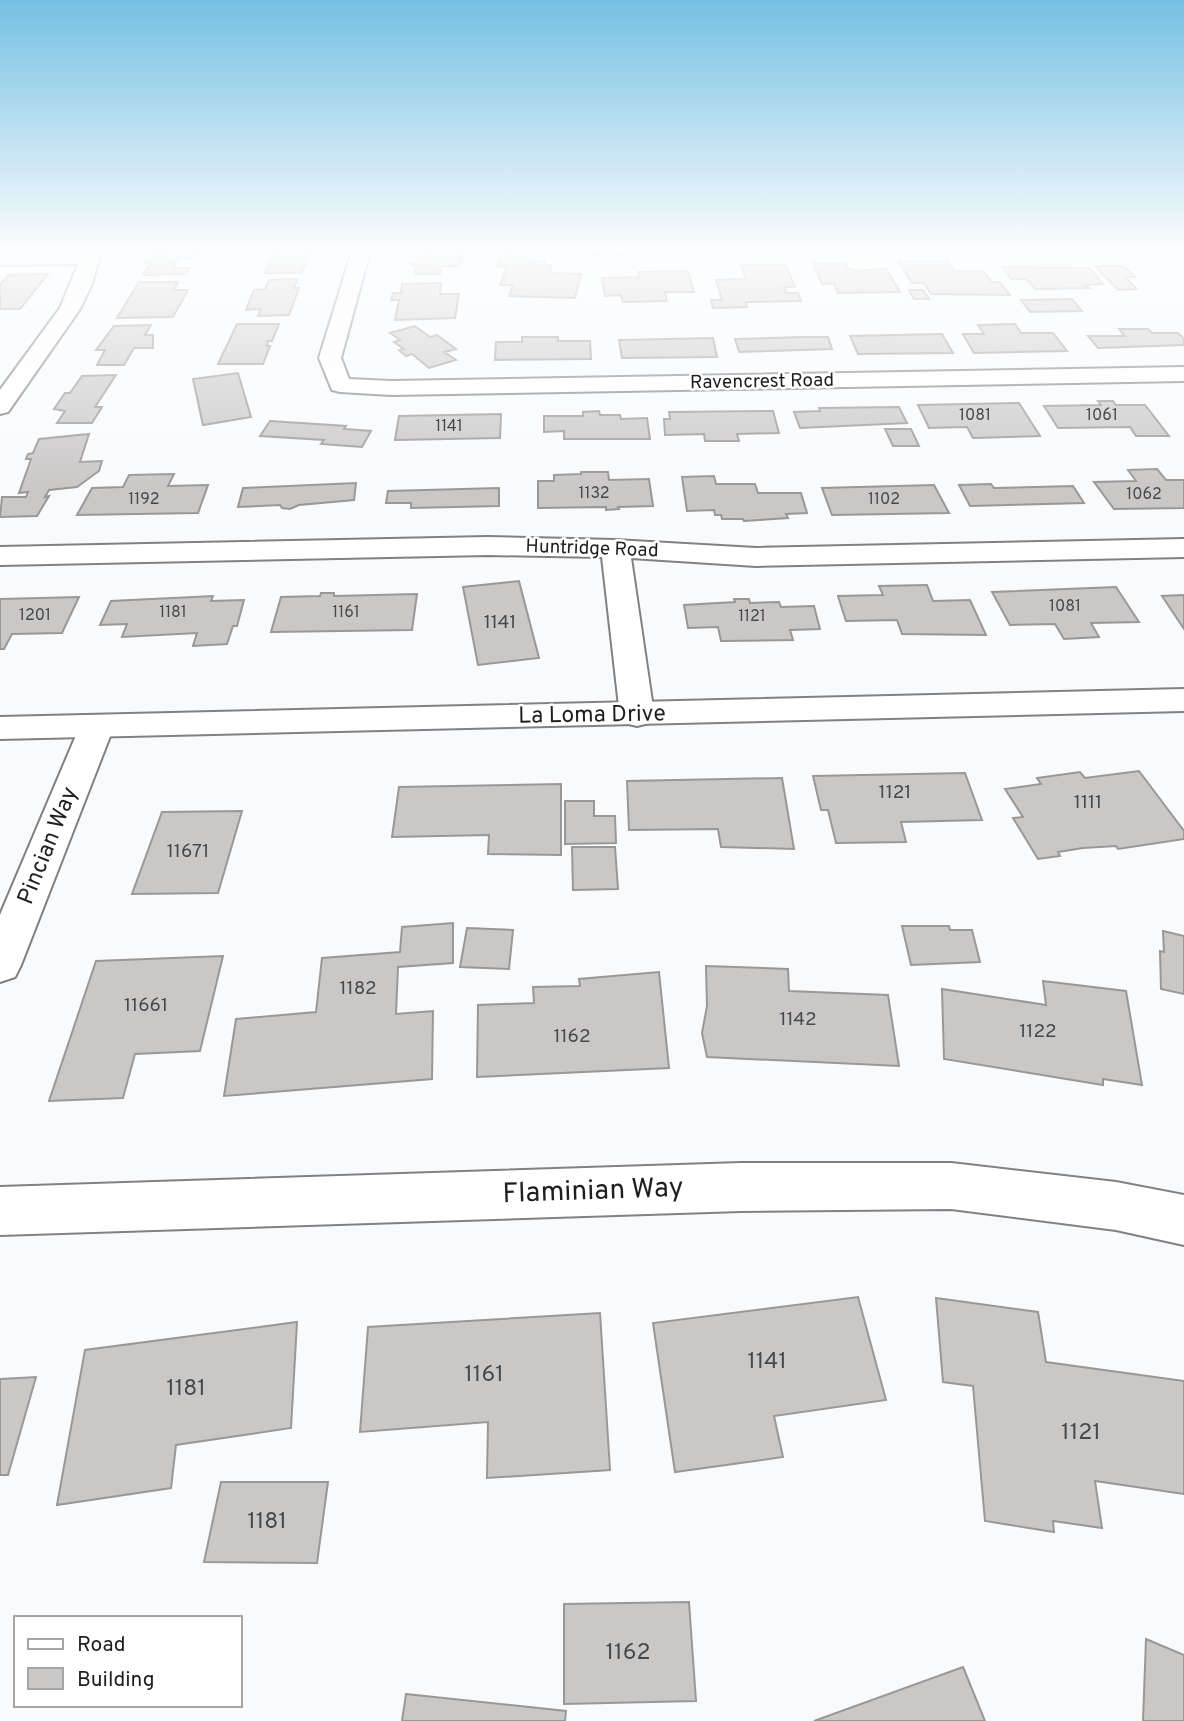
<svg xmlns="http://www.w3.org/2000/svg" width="1184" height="1721" font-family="Overpass,sans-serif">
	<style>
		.building { fill: #cac8c7; stroke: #9a9797; stroke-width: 2 }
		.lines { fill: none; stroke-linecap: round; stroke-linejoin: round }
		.minor-casing { stroke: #808183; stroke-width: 4 }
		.secondary-casing { stroke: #808183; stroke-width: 4 }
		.minor { fill: #fff; fill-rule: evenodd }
		.secondary { fill: #fff; fill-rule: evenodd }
		.labels { text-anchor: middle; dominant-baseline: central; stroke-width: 5; stroke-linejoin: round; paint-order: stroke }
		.far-number-label { font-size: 16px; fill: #494849 }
		.far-street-label { font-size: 19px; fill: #1e1e1f; stroke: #fff }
		.number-label { font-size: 19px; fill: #494849 }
		.street-label { font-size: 23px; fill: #1e1e1f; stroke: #fff }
		.near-number-label { font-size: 23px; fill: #494849 }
		.near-street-label { font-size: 28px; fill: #1e1e1f; stroke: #fff }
	</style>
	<rect width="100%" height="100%" fill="#f8fafc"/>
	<path class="building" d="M164 248 199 251 194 258 178 259 173 268H189L186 274 143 275 151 262H145L149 256H154Z
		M276 248H312L302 273H265Z
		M425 248H466L465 256 461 257 460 266H441L440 274H414L416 266 411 264 417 262 418 256H423Z
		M504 249 533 250 530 261H545L544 265H552L550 273 581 274 575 298 509 296 513 285H500L507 267 497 266Z
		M948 261 955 272 983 271 992 282H1000L1010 295 931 294 924 283H912L899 262Z
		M813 263H845L848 269 859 271 886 268 900 292 838 293 834 283 822 284Z
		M741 265H786L795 287H784L786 293H798L801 301 746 302 747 307 713 308 711 300H722L716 280 746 279Z
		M1095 266H1124L1135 277H1125L1137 289 1118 290Z
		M1002 267 1090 268 1103 284 1086 285 1089 288 1036 289 1026 279H1011Z
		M688 271 694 292H665L667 301 623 302 621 295 605 296 602 278 639 277 638 272Z
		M48 274 20 309H0V285L9 275Z
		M297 279 294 288H299L289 315 258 316 261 309 246 310 254 290 265 289 269 280Z
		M139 282H178L174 290H188L173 317 117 318Z
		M441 283 440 294H459L455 318 395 320 399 300H391L393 293H401L402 284Z
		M909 290H923L929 299H914Z
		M1072 299 1082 311 1030 312 1021 300Z
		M237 324H279L272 341H268L267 346H270L263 364H218Z
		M1015 324 1021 333H1053L1067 351 974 353 963 334H984L978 325Z
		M151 325 145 335H153V348H134L124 365H97L105 350H96L114 326Z
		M415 326 430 337 437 335 456 349 444 352 456 360 429 368 412 354 406 356 399 350 404 349 394 342 400 340 390 333Z
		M1119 329H1148L1152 333H1178L1184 339V345L1098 348 1088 336H1125Z
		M942 334 953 353 858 354 850 336Z
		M522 337H558V341H590L591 359 495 360 496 342H522Z
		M802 337H828L832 349 739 352 735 339Z
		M713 338 717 357 622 358 619 340Z
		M238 373 251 417 203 425 193 379Z
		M116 375 95 407H102L92 423H57L65 411 54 409 65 393H70L82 376Z
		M1098 401H1113L1116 405H1145L1169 436H1136L1130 427 1058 428 1044 406 1101 405Z
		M1019 403 1040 436 973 438 967 427 929 428 918 405Z
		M899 407 907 423 800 428 794 412 820 411 819 408Z
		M599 411 600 415H620L621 419 647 418 650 439H564V431L544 432V416H583V412Z
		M773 411 779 433 737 434 739 441H705L704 434 665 435 664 419H670L669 412Z
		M501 414 500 438 395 440 399 416Z
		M270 421 346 426 344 429 371 431 362 447 321 444 324 440 260 436Z
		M885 429H911L919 446H893Z
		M89 434 80 462 102 461 99 471 77 487 49 490 45 497 49 496 37 516 0 517 2 497H26L28 492 19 493 31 459H26L28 454 33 453 39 439Z
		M1157 469 1166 480H1184V508L1114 509 1094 482 1136 481 1128 470Z
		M581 472H608L609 480 649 479 653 506 618 507 619 509 606 510V507L538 508V481H554V475L581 474Z
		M174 474 168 486 208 485 198 513 77 515 92 488 123 487 129 475Z
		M714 476 716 484H755L758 493H801L807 513 786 514 788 518 744 521 743 519H722L721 515H715L714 510 687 511 682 477Z
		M356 483 354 500 299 505 290 509 282 508 280 505 238 507 243 488Z
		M991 484 994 488 1073 486 1084 503 970 506 959 485Z
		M934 485 949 513 832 515 822 488Z
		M499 488V506L411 508V503H386L388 491Z
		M519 581 539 658 478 665 463 587Z
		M927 585 933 601 970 600 986 635 902 634 897 620 846 621 838 596 883 595 879 586Z
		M1116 587 1139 622 1091 623 1099 637 1064 639 1055 624 1010 625 992 592Z
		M321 593H334V596L417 594 412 630 271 632 281 597 320 596Z
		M1184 595V629L1162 596Z
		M213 596 211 601 244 600 237 626H233L227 644 193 646 197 633 122 637 127 624 100 625 111 601Z
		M79 597 62 633 12 634 4 649H0V599Z
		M734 599H749L750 603 779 602 781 607 814 606 820 629 790 630 793 640 721 641 718 627 688 628 684 605 735 602Z
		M1139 771 1184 831V839L1118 849 1116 846 1083 848 1058 852 1060 856 1038 859 1013 818 1023 817 1005 789 1041 784 1037 778 1080 772 1085 778Z
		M965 773 982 820 901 822 906 842 836 843 828 810H821L813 776Z
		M782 778 794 849 721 847 718 829 629 830 627 781Z
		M561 784V855L488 854 489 835 392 837 399 787Z
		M565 801H594V816H615L616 843 565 844Z
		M242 811 218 893 132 894 162 812Z
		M572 847H615L618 889 573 890Z
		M453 923V963L398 967 396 1014 433 1011 432 1079 224 1096 236 1019 316 1012 322 958 400 952 402 927Z
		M902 926H949L950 930H972L980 962 911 965Z
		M467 928 513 930 509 969 460 967Z
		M1163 931 1184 936V994L1161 989 1160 951 1164 952Z
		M223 956 200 1051 135 1054 123 1098 49 1101 96 961Z
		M706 966 788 969 789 991 888 995 899 1066 707 1057 702 1033 707 1006Z
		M659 972 669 1068 477 1077 478 1005 534 1003 533 987 580 986 579 979Z
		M1043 981 1126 991 1142 1085 1103 1079V1085L944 1059 942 989 1046 1005Z
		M858 1297 886 1400 774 1416 783 1457 675 1472 653 1323Z
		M936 1298 1038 1312 1046 1362 1184 1381V1494L1095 1481 1102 1528 1053 1521 1054 1532 985 1521 973 1386 943 1382Z
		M600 1313 610 1470 487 1478 488 1422 360 1432 368 1327Z
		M297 1322 291 1428 176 1445 171 1488 57 1505 85 1350Z
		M36 1377 8 1475H0V1379Z
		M221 1482H328L317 1563 204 1562Z
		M689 1602 696 1701 564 1704V1604Z
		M1146 1639 1184 1655V1721H1143Z
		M963 1667 985 1721H814Z
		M406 1694 566 1711 565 1721H402Z"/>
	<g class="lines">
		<defs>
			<path id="minor" d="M84 248H102L92 284 80 309 8 412 0 414V390L60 308 78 264 0 265V253L82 252Z
				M353 248H371L341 358 349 379 391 381 1184 367V381L391 395 340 392 332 390 319 358Z
				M591 248H628C622 257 604 256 593 253Z
				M488 537 615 540 756 548 1184 539V557L756 566 631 558 654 715 649 723 637 726 625 723 620 715 602 557 488 555 0 565V547Z
				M97 715 109 718 114 726 21 965 15 977 0 982V915L80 726 85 718Z
				M741 1163H951L1116 1182 1184 1195V1245L1116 1230 951 1209 741 1211 0 1235V1187Z"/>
			<path id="secondary" d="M1184 689V711L0 739V717Z"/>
		</defs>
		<use href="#minor" class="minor-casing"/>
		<use href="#secondary" class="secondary-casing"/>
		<use href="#minor" class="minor"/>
		<use href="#secondary" class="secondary"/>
	</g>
	<linearGradient id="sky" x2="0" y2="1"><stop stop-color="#74c0e2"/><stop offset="0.51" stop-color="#fcfdfe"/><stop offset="1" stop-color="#fcfdfe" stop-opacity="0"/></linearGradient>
	<rect width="1184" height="489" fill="url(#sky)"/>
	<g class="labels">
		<g class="far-number-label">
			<text x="975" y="416">1081</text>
			<text x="1102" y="416">1061</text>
			<text x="449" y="427">1141</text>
			<text x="594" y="494">1132</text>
			<text x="1144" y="495">1062</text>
			<text x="144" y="500">1192</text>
			<text x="884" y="500">1102</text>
			<text x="1065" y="607">1081</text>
			<text x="173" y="613">1181</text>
			<text x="346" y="613">1161</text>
			<text x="35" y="616">1201</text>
			<text x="752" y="617">1121</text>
		</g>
		<g class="far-street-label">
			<text transform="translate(762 382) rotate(-1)">Ravencrest Road</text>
			<text transform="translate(592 549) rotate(2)">Huntridge Road</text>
		</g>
		<g class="number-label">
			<text x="500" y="623">1141</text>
			<text x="895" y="793">1121</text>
			<text x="1088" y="803">1111</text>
			<text x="188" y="852">11671</text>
			<text x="358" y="989">1182</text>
			<text x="146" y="1006">11661</text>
			<text x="798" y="1020">1142</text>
			<text x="1038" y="1032">1122</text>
			<text x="572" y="1037">1162</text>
		</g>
		<g class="street-label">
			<text transform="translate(592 716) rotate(-1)">La Loma Drive</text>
			<text transform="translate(49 846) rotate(-68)">Pincian Way</text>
		</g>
		<g class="near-number-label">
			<text x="767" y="1362">1141</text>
			<text x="484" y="1375">1161</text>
			<text x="186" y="1389">1181</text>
			<text x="1081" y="1433">1121</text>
			<text x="267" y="1522">1181</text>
			<text x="628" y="1653">1162</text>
		</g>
		<g class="near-street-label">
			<text transform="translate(593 1192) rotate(-2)">Flaminian Way</text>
		</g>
	</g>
	<rect x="14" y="1616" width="228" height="91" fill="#ffffff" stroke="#a5a5a5" stroke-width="2"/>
	<rect x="28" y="1639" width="35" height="10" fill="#ffffff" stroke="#a5a5a5" stroke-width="2"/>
	<text x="77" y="1651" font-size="21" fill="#1e1e1f">Road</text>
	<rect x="28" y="1668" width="35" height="21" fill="#cac8c7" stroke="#a5a5a5" stroke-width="2"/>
	<text x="77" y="1686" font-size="21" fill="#1e1e1f">Building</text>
</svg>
